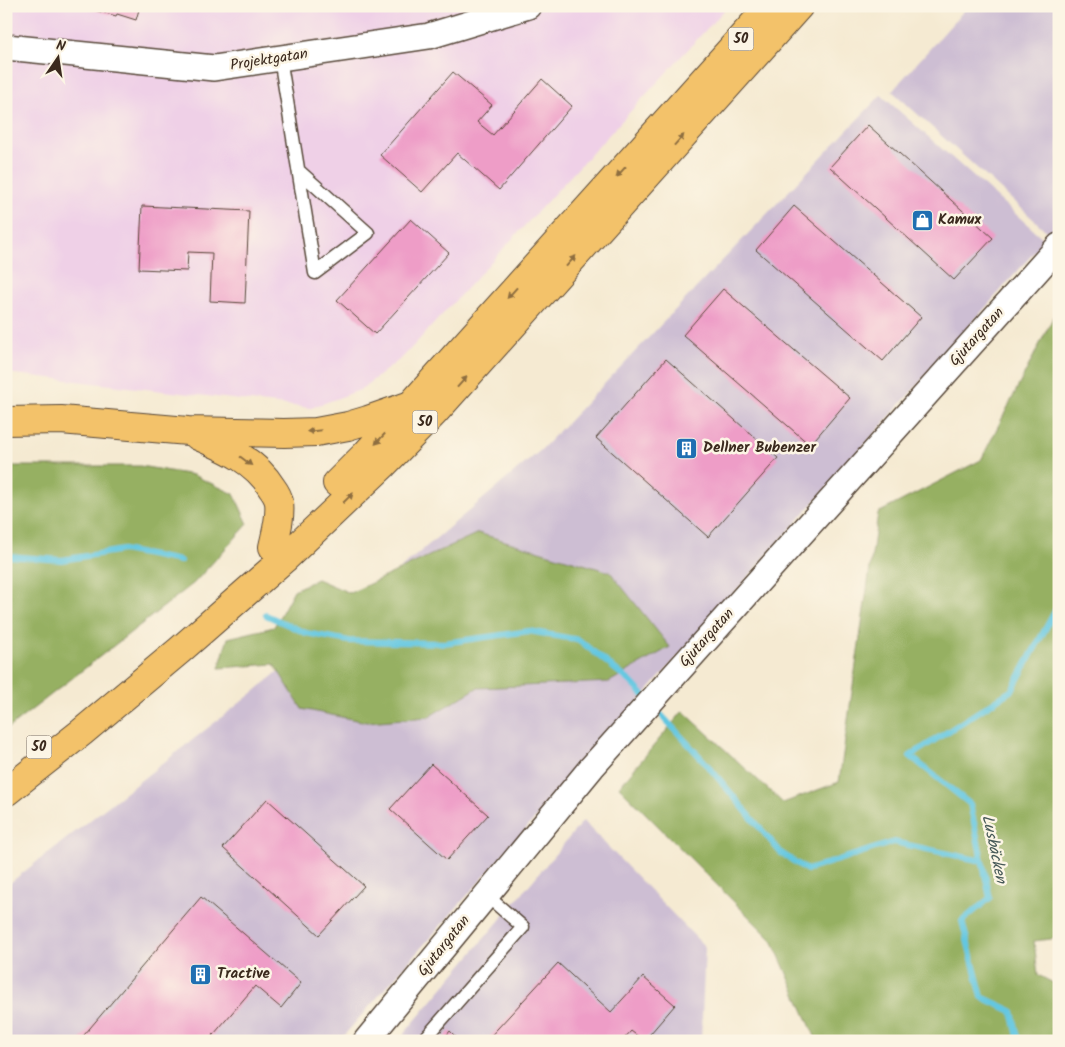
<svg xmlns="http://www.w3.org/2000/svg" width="1065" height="1047" font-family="Kalam,sans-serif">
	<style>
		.built { fill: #efd0e7 }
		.industrial { fill: #cdbed3 }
		.forest { fill: #96b062; stroke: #686d40 }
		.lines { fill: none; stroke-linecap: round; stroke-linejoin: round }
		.stream { stroke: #63c7e1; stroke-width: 6 }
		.building { fill: #ee9dc7 }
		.lane-casing { stroke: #574739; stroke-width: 15 }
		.street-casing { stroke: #574739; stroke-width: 28 }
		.highway-casing { stroke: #574739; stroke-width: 30 }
		.lane { stroke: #fff; stroke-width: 12 }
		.street { stroke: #fff; stroke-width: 25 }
		.highway { stroke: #f3c26a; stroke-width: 28 }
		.oneway { fill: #8e6e40 }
		.labels { text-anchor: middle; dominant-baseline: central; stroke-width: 5; stroke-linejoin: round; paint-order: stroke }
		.shield { fill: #fcf5e5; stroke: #75675a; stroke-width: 1 }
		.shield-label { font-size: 14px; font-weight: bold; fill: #3b2a1e }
		.street-label { font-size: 15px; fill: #3b2a1e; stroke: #fcf5e5 }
		.poi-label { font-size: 15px; font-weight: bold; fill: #3b2a1e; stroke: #fcf5e5; text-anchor: start }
		.water-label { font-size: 16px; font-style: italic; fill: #475958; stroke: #fcf5e5 }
	</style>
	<rect width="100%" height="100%" fill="#fcf5e5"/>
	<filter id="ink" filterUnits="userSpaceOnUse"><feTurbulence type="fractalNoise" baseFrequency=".02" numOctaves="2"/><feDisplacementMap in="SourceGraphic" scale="10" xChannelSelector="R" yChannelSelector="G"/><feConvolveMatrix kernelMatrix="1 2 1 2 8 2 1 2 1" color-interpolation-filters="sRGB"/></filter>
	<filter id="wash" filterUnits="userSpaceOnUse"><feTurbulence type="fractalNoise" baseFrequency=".0096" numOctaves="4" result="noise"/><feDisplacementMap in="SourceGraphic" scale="20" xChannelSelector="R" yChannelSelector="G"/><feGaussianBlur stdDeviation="1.12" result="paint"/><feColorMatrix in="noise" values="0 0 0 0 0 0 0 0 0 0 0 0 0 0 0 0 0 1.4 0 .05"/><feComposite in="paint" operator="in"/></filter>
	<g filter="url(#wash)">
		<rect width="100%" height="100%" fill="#f5ead2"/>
		<path class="built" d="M6 6H728L403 357 360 390 311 408 6 373Z"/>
		<path class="industrial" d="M968 6H1059V233L1054 238 892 91Z
			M881 95 1045 240 339 1041H6V886L255 691 541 450Z
			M583 821 705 947 701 1041H398Z"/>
		<path class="forest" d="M1059 306V938L1034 941 1038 975 1059 986V1041H817L772 940 619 787 683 711 783 803 839 782 878 513 981 460Z
			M6 466H140L193 475 234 494 248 524 194 583 6 730Z
			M478 533 610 572 670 647 609 682 477 688 428 717 366 722 302 709 274 664 219 668 228 638 274 627 294 590 317 579 350 593Z"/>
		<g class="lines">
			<path class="stream" d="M6 556 62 560 123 550 180 561
				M266 615 306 633 349 641 444 643 529 631 579 640 631 682 646 698
				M653 706 703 760 781 853 807 870 894 842 982 861
				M1019 1041 1012 1011 982 997 962 921 990 898 970 804 910 756 1012 690 1059 604"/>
		</g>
		<g id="blocks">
			<path class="building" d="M80 6H140L136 20 117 14 116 16Z
				M453 72 492 105 477 122 493 135 542 79 572 106 499 190 457 153 422 192 380 155Z
				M868 125 993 238 954 280 830 167Z
				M142 206 249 211 245 303 210 301 212 253 188 252 187 271 139 269Z
				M794 206 921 317 883 361 756 250Z
				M411 219 449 253 375 334 337 300Z
				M723 289 850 398 810 445 683 335Z
				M666 359 778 458 708 537 596 438Z
				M431 764 488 815 447 860 390 809Z
				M267 799 364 886 319 935 223 848Z
				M201 897 301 983 281 1008 255 986 208 1041H79Z
				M558 963 611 1012 643 977 675 1005 644 1041 631 1031 622 1041H486Z
				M450 1031 460 1041H442Z"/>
		</g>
	</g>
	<g filter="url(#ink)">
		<use href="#blocks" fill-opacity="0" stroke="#574739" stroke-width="1"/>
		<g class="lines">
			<defs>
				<path id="lane" d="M280 58 315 273 368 233 299 171
					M423 1041 523 927 486 895"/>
				<path id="street" d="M6 47 214 68 429 36 528 6
					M366 1041 592 767 1059 246"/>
				<path id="highway" d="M6 421 61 420 188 431 284 433 316 432 348 426 368 420 408 406
					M198 436C226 448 256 461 272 488 275 492 278 497 279 502 281 517 276 533 273 547
					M337 483 366 454 412 404 770 6
					M6 792 82 732 180 650 284 559 384 464 434 413 799 6"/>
			</defs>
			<use href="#lane" class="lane-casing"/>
			<use href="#street" class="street-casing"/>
			<use href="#highway" class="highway-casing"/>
			<use href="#lane" class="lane"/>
			<use href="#street" class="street"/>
			<use href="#highway" class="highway"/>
		</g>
		<defs><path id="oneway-solid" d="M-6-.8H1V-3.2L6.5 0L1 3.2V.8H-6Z" transform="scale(1.25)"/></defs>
		<g class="oneway">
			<use href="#oneway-solid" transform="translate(679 140) rotate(-48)"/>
			<use href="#oneway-solid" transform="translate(621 172) rotate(132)"/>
			<use href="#oneway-solid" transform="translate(571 261) rotate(-48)"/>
			<use href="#oneway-solid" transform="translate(512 293) rotate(132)"/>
			<use href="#oneway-solid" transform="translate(462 382) rotate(-48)"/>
			<use href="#oneway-solid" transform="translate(314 431) rotate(174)"/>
			<use href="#oneway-solid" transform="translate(380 439) rotate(133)"/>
			<use href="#oneway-solid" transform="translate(246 461) rotate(37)"/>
			<use href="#oneway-solid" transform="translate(348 498) rotate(-44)"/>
		</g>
	</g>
	<defs>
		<symbol id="shop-square" viewBox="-11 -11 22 22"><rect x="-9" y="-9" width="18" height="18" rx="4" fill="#1f6fb2" stroke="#fcf5e5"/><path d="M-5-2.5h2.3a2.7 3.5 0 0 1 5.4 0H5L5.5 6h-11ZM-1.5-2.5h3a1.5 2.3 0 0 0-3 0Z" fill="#fff"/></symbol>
		<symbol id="building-square" viewBox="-11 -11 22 22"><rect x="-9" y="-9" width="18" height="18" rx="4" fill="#1f6fb2" stroke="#fcf5e5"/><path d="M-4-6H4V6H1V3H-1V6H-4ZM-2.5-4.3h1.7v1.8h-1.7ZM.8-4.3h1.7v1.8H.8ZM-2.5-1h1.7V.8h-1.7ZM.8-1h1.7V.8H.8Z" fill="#fff"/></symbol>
	</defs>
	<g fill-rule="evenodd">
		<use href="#shop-square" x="910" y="208" width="25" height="25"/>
		<use href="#building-square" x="674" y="436" width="25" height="25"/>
		<use href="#building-square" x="188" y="962" width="25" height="25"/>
	</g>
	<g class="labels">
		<g class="shield">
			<rect x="728.5" y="27.5" width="25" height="23" rx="4"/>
			<rect x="412.5" y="410.5" width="25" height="23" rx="4"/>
			<rect x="26.5" y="735.5" width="25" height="23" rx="4"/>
		</g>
		<g class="shield-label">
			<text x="741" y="39">50</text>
			<text x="425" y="422">50</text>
			<text x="39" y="747">50</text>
		</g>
		<g class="street-label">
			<text transform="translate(269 60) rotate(-9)">Projektgatan</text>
			<text transform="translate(977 337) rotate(-48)">Gjutargatan</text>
			<text transform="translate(707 638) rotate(-48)">Gjutargatan</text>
			<text transform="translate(444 946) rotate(-51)">Gjutargatan</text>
		</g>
		<g class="poi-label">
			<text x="938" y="220">Kamux</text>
			<text x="703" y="448">Dellner Bubenzer</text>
			<text x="217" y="974">Tractive</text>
		</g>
		<g class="water-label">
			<text transform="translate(994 849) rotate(78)">Lusbäcken</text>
		</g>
	</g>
	<rect width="1065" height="1047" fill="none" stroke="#fcf5e5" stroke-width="25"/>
	<g transform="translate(58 58) rotate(13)" stroke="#fcf5e5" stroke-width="4" paint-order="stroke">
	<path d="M0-4L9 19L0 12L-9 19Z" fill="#3b2a1e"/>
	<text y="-8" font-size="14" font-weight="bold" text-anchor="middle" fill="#3b2a1e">N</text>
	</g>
</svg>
